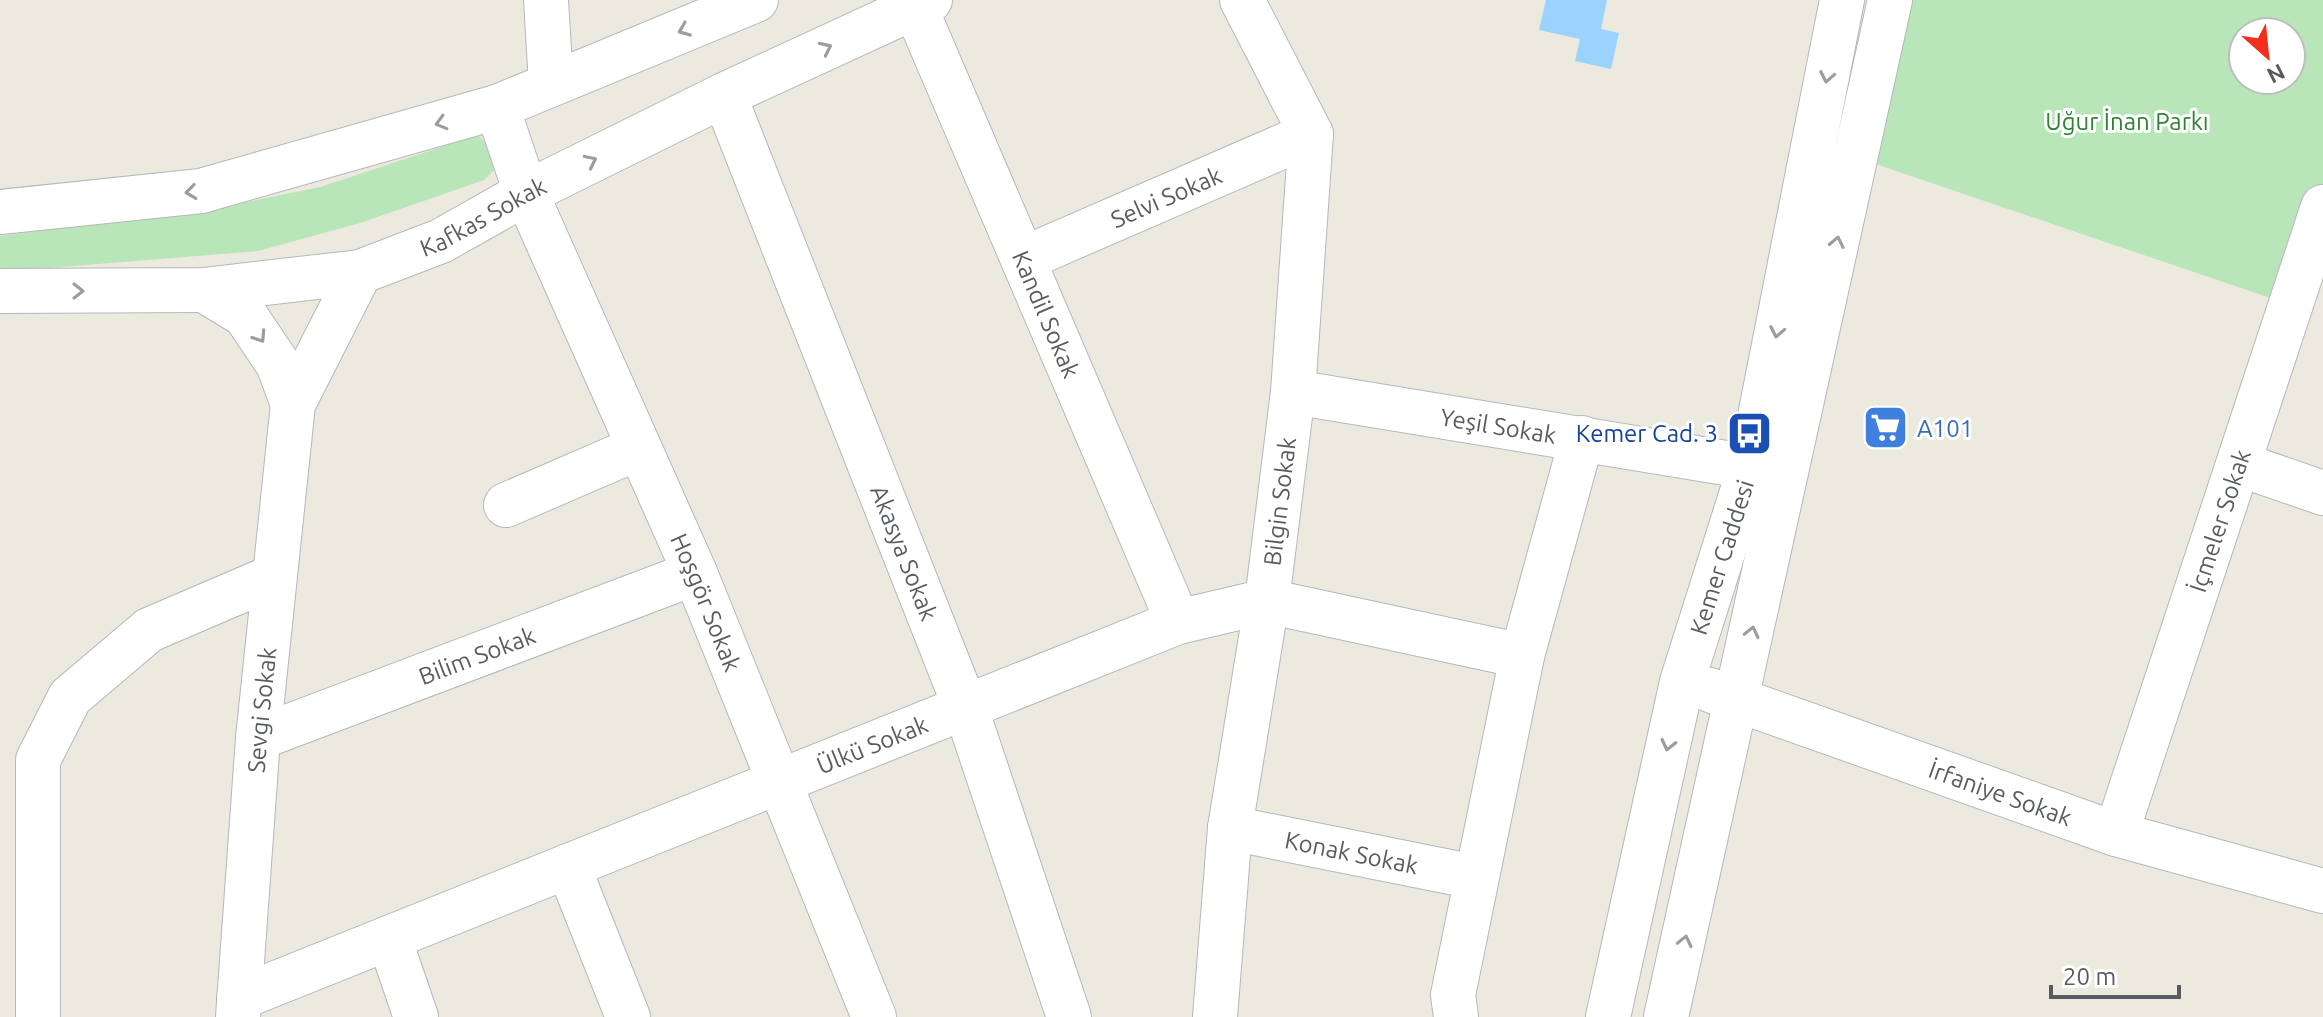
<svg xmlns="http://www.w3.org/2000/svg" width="2323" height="1017" font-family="Ubuntu,sans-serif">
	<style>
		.green { fill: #b8e6b8; fill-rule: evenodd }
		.water { fill: #9bd3ff }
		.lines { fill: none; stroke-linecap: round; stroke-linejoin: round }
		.minor-casing { stroke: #b5b7bd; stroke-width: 46 }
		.minor { stroke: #fff; stroke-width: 44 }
		.oneway { stroke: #9b9da0 }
		.labels { text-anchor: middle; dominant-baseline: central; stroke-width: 6; stroke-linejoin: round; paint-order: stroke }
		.park-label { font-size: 24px; fill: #2e8232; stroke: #fff }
		.street-label { font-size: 24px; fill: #585c61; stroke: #fff }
		.shop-label { font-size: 24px; fill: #366cbe; stroke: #fff; text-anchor: start }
		.transit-label { font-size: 24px; fill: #164399; stroke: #fff; text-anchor: end }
	</style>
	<rect width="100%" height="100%" fill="#ece9de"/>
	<path class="green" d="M1890 0H2323V207L2291 305 1855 157ZM2243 32H2291V80H2243Z
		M478 135 489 146 494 170 484 180 360 223 258 251 0 272V236L227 206 320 187Z"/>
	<path class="water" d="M1546 0H1607L1601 29 1619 33 1611 69 1575 61 1580 39 1539 30Z"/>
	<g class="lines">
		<defs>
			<g id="minor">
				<path d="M546 0 551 84"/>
				<path id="s1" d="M915 7 1178 622"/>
				<path id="s2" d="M724 95 966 709 1069 1017"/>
				<path id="s3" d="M497 107 526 193 695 573 874 1017"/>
				<path d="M0 212 201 191 497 107 756 0"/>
				<path id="s4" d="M1023 259 1311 134"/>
				<path d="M204 290 245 315 278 364 293 404"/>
				<path id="s5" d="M0 291 204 290 360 272 441 241 526 193 724 95 930 0"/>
				<path id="s6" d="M1293 392 1750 467"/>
				<path d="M2239 464 2323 493"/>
				<path d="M506 505 638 448"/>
				<path id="s7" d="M1710 690 2116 834 2323 891"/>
				<path id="s8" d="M258 738 695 573"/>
				<path id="s9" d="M1230 828 1475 877"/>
				<path id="s10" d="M2116 834 2323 207"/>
				<path d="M568 866 628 1017"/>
				<path d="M389 938 416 1017"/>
				<path id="s11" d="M239 998 1178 622 1267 601 1522 656"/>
				<path d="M38 1017V760L70 697 149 630 275 576"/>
				<path id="s12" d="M238 1017 258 738 293 404 360 272"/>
				<path id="s13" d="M1215 1017 1230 828 1267 601 1293 392 1311 134 1242 0"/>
				<path d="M1456 1017 1453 995 1522 656 1582 438"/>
				<path id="s14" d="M1608 1017 1682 682 1750 467 1842 0"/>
				<path d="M1666 1017 1890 0"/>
			</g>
		</defs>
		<use href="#minor" class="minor-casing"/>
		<use href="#minor" class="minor"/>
	</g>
	<defs><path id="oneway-chevron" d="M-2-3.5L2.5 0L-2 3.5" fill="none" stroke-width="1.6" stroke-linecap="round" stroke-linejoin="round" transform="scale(2)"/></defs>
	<g class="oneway">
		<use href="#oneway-chevron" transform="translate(684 30) rotate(158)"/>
		<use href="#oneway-chevron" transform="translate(826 48) rotate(-25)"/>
		<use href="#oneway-chevron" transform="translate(1827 77) rotate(101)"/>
		<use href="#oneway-chevron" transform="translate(441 123) rotate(164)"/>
		<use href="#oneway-chevron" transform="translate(591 161) rotate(-26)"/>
		<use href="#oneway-chevron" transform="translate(191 192) rotate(173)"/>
		<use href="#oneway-chevron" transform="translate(1837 242) rotate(-78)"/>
		<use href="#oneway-chevron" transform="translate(78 291)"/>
		<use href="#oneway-chevron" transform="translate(1777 332) rotate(101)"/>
		<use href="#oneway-chevron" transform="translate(260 337) rotate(57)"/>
		<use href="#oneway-chevron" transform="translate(1752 632) rotate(-77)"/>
		<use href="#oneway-chevron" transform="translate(1668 745) rotate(103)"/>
		<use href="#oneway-chevron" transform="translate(1685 941) rotate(-77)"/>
	</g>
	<defs>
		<symbol id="supermarket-square" viewBox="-11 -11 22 22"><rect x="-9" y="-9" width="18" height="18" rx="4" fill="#3f7fe0" stroke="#fff"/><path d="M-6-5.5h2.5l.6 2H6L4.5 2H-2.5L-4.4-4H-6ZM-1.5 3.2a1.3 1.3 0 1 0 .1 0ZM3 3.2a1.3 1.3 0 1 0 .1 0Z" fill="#fff"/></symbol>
		<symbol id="bus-square" viewBox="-11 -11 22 22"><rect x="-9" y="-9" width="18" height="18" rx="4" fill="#1a4fb4" stroke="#fff"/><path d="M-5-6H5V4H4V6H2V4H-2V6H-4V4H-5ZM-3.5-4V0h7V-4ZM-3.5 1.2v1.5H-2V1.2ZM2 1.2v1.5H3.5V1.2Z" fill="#fff"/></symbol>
	</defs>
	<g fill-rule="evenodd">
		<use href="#supermarket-square" x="1860" y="402" width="51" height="51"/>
		<use href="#bus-square" x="1724" y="408" width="51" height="51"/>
	</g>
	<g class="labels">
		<g class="park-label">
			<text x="2127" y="121">Uğur İnan Parkı</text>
		</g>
		<g class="street-label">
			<text stroke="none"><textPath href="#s4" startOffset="156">Selvi Sokak</textPath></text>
			<text stroke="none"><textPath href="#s5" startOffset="496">Kafkas Sokak</textPath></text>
			<text stroke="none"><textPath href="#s1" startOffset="334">Kandil Sokak</textPath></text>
			<text stroke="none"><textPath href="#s6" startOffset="208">Yeşil Sokak</textPath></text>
			<text stroke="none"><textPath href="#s13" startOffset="520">Bilgin Sokak</textPath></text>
			<text stroke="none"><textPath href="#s10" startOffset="330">İçmeler Sokak</textPath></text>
			<text stroke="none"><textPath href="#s2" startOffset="492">Akasya Sokak</textPath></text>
			<text stroke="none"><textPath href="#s14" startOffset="474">Kemer Caddesi</textPath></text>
			<text stroke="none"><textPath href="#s3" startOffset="538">Hoşgör Sokak</textPath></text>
			<text stroke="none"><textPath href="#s8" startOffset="234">Bilim Sokak</textPath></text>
			<text stroke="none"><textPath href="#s12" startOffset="308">Sevgi Sokak</textPath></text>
			<text stroke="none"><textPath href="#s11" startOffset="682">Ülkü Sokak</textPath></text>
			<text stroke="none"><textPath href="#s7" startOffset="308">İrfaniye Sokak</textPath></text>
			<text stroke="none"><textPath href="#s9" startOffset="124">Konak Sokak</textPath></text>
		</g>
		<g class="shop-label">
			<text x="1917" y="428">A101</text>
		</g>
		<g class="transit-label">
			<text x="1718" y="433">Kemer Cad. 3</text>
		</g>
	</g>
	<g transform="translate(2267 56) rotate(153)"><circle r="38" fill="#ffffff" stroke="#bcbec0" stroke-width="2"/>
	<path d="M0-6L14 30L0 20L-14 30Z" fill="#f42e1d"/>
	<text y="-12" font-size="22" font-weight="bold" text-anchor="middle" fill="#585c61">N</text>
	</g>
	<path d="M2051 985v12h128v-12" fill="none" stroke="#585c61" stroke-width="4"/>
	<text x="2063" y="985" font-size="24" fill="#585c61" stroke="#ffffff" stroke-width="6" paint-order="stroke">20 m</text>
</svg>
